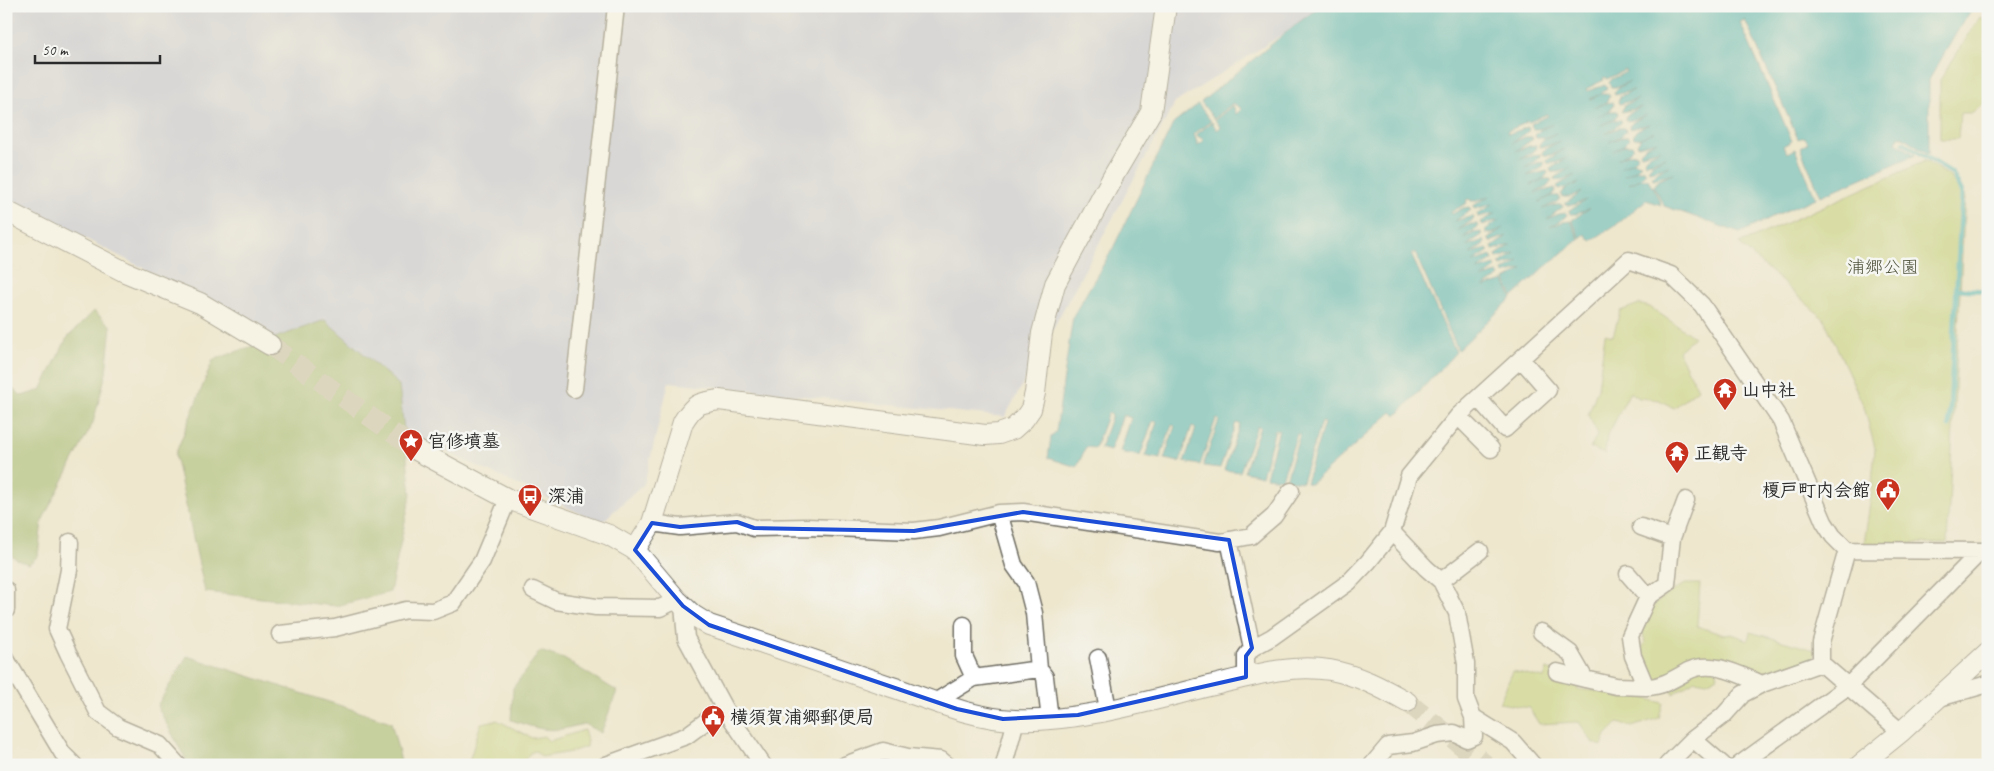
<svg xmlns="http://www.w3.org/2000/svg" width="1994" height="771" font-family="Caveat,'Klee One',sans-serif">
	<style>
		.industrial { fill: #bdc3de }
		.green { fill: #bed073; stroke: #747e4f }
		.forest { fill: #96b265; stroke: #606e48 }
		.water { fill: #43b3bb; stroke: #376f73 }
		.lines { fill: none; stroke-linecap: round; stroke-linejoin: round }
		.stream { stroke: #43b3bb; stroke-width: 5 }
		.tertiary-tunnel { stroke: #c7c1ad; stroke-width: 20; stroke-dasharray: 20 10; stroke-linecap: butt }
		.minor-casing { stroke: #6f6d64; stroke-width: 19 }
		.tertiary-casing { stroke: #6f6d64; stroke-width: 22 }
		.minor { stroke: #fff; stroke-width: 16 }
		.tertiary { stroke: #fff; stroke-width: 20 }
		.marked { fill: none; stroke: #1d4ed8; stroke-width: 4; stroke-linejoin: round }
		.labels { text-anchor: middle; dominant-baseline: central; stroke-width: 5; stroke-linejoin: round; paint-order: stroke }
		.park-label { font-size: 18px; fill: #50543d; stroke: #f6f6f2 }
		.poi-label { font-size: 18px; font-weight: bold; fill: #2b2b2b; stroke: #f6f6f2; text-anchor: start }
	</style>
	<rect width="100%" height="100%" fill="#f6f6f2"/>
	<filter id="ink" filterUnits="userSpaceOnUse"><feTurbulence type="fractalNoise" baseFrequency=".02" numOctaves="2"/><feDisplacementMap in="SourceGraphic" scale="10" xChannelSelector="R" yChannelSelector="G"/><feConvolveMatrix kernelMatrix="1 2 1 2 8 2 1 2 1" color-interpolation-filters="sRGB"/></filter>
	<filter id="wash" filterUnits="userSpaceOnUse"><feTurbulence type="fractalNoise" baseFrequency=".0096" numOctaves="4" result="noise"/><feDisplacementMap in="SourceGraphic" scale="20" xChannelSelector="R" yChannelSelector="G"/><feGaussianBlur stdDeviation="1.12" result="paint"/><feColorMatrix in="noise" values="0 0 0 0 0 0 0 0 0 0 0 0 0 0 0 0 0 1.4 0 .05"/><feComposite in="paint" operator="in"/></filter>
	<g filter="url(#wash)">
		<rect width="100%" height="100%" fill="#eee7ce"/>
		<path class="industrial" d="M6 6H1327L1175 103 1005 417 669 382 644 484 601 523 412 436 244 320 6 198Z"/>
		<path class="green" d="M1980 17 1988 20V102L1971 113H1960L1958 139H1940V80Z
			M1925 161 1948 175 1965 195 1947 543 1864 544 1871 495 1875 448 1864 407 1824 319 1739 244Z
			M1639 304 1650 307 1694 337 1678 351 1698 389 1674 408 1659 400 1639 398 1630 392 1607 437 1605 454 1590 448 1598 434 1588 415 1598 388 1605 334 1613 336 1620 311Z
			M1685 584H1700L1697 626 1724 635 1732 634 1748 640 1750 632 1815 650 1814 659 1761 679 1734 669 1731 658 1724 656 1714 659 1718 676 1707 682 1695 680 1673 694 1670 686 1651 679 1640 651 1645 643 1641 624C1652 603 1664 595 1685 584Z
			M1547 669 1579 681 1577 689 1634 695 1663 703 1659 718 1632 727 1618 723 1606 735 1602 746 1593 743 1579 722 1539 724 1529 708 1499 703 1513 671 1544 678Z
			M497 720 532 738 544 736 549 741 584 730 587 740 586 747 571 752 542 757 535 751 530 753 521 765H468L481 723Z"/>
		<path class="forest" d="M94 311 111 326 106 373 93 423 42 521 38 556 29 564 18 560 6 552V384L22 396 41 390 67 338Z
			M325 320 399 385 411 494 390 592 336 606 205 592 175 455 213 360Z
			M540 651 564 659 617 691 601 733 584 724C550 733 544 731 511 720L513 688Z
			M187 656 391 722 402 765H189L157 706Z"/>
		<path class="water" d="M1321 6H1976L1964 20 1929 80V154L1900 135 1896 142 1915 155 1821 196 1800 148 1808 143 1805 137 1798 139 1745 20 1740 22 1792 141 1783 146 1787 153 1795 149 1816 198 1776 215 1740 233 1664 206 1654 186 1659 180 1673 174 1653 179 1652 177 1656 172 1669 166 1649 171 1648 169 1652 164 1665 157 1652 162 1646 163 1644 160 1649 155 1661 149 1641 154 1640 152 1645 147 1657 141 1638 146 1637 144 1641 138 1654 132 1640 138H1634L1633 135 1637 130 1650 124 1630 129 1629 126 1633 122 1646 115 1632 120 1626 121 1625 118 1629 113 1642 107 1622 112V110L1625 105 1638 99 1619 104 1618 101 1621 96 1634 90 1615 95 1614 93 1618 88 1630 81 1617 87H1611L1609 83 1612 79 1626 72 1625 70 1607 79 1606 77 1603 78 1604 80 1586 89 1587 91 1605 85 1607 88 1602 93 1590 99 1602 94H1609L1610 96 1606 102 1594 108 1607 103 1613 102 1614 105 1610 110 1598 116 1610 111H1617L1618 114 1614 119 1601 125 1614 120H1621L1622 122 1606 134 1618 128H1625L1626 131 1621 136 1609 142 1622 137H1628L1630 139 1625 144 1613 151 1625 145H1632L1634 147 1628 153 1617 159 1629 154 1636 153 1638 156 1633 161 1621 167 1633 162 1641 164 1637 169 1624 176 1637 170H1644L1646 173 1641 178 1629 184 1641 179H1648L1652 187 1653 186 1661 205 1646 200 1620 222 1591 241 1585 234 1580 238 1572 220 1590 208 1577 214H1570L1569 211 1586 200 1573 205H1566V203L1582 192 1570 197H1563L1561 194 1566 189 1579 183 1566 188 1559 189 1557 186 1575 175 1563 180H1555L1554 178 1571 167 1559 172H1551L1550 169 1567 158 1555 163H1548L1546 161 1564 149 1551 155H1544L1542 152 1547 148 1560 141 1547 146 1540 147 1539 144 1544 139 1556 133 1544 138H1536L1535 135 1540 130 1553 124 1539 129H1533L1531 127 1532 123 1548 116 1547 114 1529 122 1525 121 1526 123 1507 131 1508 134 1528 127 1529 131 1512 143 1525 137H1532L1533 139 1516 151 1529 146 1536 145 1537 148 1532 153 1520 159 1540 154 1541 156 1536 161 1524 168 1537 163 1544 162V165L1540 169 1527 176 1547 171 1548 173 1544 178 1531 185 1544 179H1551L1552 181 1547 187 1535 193 1555 188 1556 190 1552 195 1539 202 1552 196H1559L1560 199 1555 203 1542 209 1556 205H1562L1563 207 1547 219 1559 214 1566 213 1567 215 1562 220 1550 227 1563 222 1571 221 1579 239 1545 267 1513 297 1505 280 1523 269 1504 274 1503 271 1519 261 1501 266 1500 263 1515 253 1497 258 1496 255 1511 245 1493 250 1492 247 1507 236 1490 242 1488 238 1503 228 1492 233H1486L1485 230 1499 220 1482 225 1481 222 1496 213 1478 217 1477 214 1493 204 1475 209 1473 206 1489 196 1477 201H1471L1470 199 1466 200 1467 203 1451 212 1452 214 1463 208 1469 207 1471 210 1455 221 1473 216 1474 219 1458 230 1471 224H1477L1478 227 1463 238 1474 233 1481 232 1482 235 1466 246 1484 240 1485 243 1470 254 1482 249H1487L1489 251 1473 262 1491 256 1493 260 1477 270 1495 265 1496 268 1481 279 1493 274 1498 273 1500 276 1484 287 1504 281 1512 298 1458 350 1415 253 1411 254 1456 352C1437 374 1416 394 1396 416L1392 412 1311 484 1306 483 1324 423 1321 422 1302 482 1286 480 1300 434H1297L1282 479 1266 477 1279 430H1275L1262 476 1244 472 1260 427 1257 426 1240 472 1224 470 1240 424 1236 423 1220 468 1203 466 1219 420 1216 419 1200 465 1184 462 1196 428 1192 426 1180 462 1164 459 1175 426 1172 425 1160 459 1145 456 1157 422 1153 421 1140 456 1120 452 1131 418 1123 415 1110 451 1100 448 1112 415 1108 413 1095 448 1086 447 1077 467 1048 458 1051 437 1056 431 1073 316 1113 248 1173 124 1198 104 1211 121 1194 134 1198 145 1204 140 1196 135 1212 122 1217 130 1221 127 1215 120 1233 105 1236 114 1242 109 1233 103 1214 119 1201 102 1295 25Z"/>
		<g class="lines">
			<path class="stream" d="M1904 143 1952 173 1962 192 1949 426
				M1956 289 1988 291"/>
		</g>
	</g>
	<g filter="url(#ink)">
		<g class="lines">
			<path class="tertiary-tunnel" d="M270 345 418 451
				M1407 702 1486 765"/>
			<defs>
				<path id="minor" d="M574 389 616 6
					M1478 398 1505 429 1548 390 1521 359
					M1458 416 1491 449
					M1686 500 1672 538 1667 584 1648 597 1630 636 1633 656 1646 687C1662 687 1674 679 1688 671 1712 659 1740 675 1762 684
					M999 513 1014 565 1026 582 1034 613 1039 669 1045 677 1050 720
					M652 523 680 527 737 522 754 528 807 527 914 531 939 528 999 513 1023 512 1220 542 1251 536 1274 516 1291 491
					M1641 527 1672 538
					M1392 532 1426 568 1441 581 1457 613 1466 664V699L1473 717 1513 742 1533 765
					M1229 540 1252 648
					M70 542 69 570 57 629 68 653 98 712 118 727 160 745 178 765
					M1847 550 1821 642V663L1901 732
					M1628 574 1648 597
					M1441 581 1480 551
					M6 590V610
					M533 590 556 601 596 607 660 608 677 600
					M683 606 686 638 724 708 763 765
					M964 625V656L974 678
					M1541 632 1570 653 1585 679 1616 686 1646 687
					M280 634 335 628 406 610 433 611 453 603 482 561 508 499
					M1098 658 1108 709
					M6 659 63 754 74 765
					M1557 672 1585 679
					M1246 677V656L1252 648 1272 637 1349 582 1368 562 1392 532 1409 476 1458 416 1629 260 1671 275 1702 305 1781 421 1824 522 1833 536 1847 550 1988 551
					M1939 698 1988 684
					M935 702 974 678 1039 669
					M606 765 686 736 724 708
					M845 765 883 751 908 757 941 760 947 765
					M1004 765 1016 720
					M1372 765 1388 746 1413 743 1437 735 1454 733 1467 739 1474 736 1473 717
					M1667 765 1693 739
					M1723 765 1693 739 1723 716 1743 694 1762 684 1821 663
					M1739 765 1848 686 1981 551"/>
				<path id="tertiary" d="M6 211 125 272 200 303 270 345
					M418 451 508 499 609 535 635 550 677 600 693 615 709 625C770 645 831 666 892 687 931 700 973 719 1015 720 1081 723 1157 698 1222 683 1257 674 1294 664 1330 670 1358 675 1382 688 1407 702
					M635 550 652 523 683 422C694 404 698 403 719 400L985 435 999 434 1013 429 1024 419 1031 409 1035 393 1042 333 1055 284 1115 173 1151 112 1166 6
					M1860 765 1901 732 1988 652"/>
			</defs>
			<use href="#minor" class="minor-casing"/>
			<use href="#tertiary" class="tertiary-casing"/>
			<use href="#minor" class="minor"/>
			<use href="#tertiary" class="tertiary"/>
		</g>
	</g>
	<path d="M0 0H1994V771H0ZM1023 512 1229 540 1252 648 1246 656V677L1078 715 1003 719 957 709 709 625 683 606 635 550 652 523 680 527 737 522 754 528 914 531Z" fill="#eee7ce" fill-opacity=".55" fill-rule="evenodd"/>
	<path class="marked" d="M1023 512 1229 540 1252 648 1246 656V677L1078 715 1003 719 957 709 709 625 683 606 635 550 652 523 680 527 737 522 754 528 914 531Z"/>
	<defs>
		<symbol id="temple-pin" viewBox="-11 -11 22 30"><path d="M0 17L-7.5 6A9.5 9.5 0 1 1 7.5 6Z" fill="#c8321e" stroke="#f6f6f2"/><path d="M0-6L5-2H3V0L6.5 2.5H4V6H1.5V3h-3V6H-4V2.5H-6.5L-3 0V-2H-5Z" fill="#fff"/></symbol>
		<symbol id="sight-pin" viewBox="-11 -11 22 30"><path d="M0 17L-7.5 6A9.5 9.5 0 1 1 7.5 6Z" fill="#c8321e" stroke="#f6f6f2"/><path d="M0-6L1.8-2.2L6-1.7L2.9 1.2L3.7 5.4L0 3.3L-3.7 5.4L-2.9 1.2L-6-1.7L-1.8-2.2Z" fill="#fff"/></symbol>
		<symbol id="civic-pin" viewBox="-11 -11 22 30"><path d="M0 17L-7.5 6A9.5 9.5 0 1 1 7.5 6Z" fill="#c8321e" stroke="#f6f6f2"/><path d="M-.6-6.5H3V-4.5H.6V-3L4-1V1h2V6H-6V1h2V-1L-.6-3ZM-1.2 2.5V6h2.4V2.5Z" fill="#fff"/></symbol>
		<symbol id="bus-pin" viewBox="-11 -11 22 30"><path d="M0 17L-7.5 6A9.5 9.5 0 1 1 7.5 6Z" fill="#c8321e" stroke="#f6f6f2"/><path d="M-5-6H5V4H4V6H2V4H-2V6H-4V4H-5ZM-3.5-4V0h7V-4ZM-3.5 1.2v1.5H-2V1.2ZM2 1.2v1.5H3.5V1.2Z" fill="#fff"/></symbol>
	</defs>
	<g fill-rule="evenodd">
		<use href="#temple-pin" x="1711" y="376" width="28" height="38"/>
		<use href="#sight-pin" x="397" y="427" width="28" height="38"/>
		<use href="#temple-pin" x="1663" y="439" width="28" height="38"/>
		<use href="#civic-pin" x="1874" y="476" width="28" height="38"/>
		<use href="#bus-pin" x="516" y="482" width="28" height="38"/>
		<use href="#civic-pin" x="699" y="703" width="28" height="38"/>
	</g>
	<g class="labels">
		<g class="park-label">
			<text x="1883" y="267">浦郷公園</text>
		</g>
		<g class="poi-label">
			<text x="1742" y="390">山中社</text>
			<text x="428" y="441">官修墳墓</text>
			<text x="1694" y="453">正観寺</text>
			<text x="1870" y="490" text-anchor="end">榎戸町内会館</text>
			<text x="548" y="496">深浦</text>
			<text x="730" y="717">横須賀浦郷郵便局</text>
		</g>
	</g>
	<rect width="1994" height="771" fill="none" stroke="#f6f6f2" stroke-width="25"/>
	<path d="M35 55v8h125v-8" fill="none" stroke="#2b2b2b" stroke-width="2.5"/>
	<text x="42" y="55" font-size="15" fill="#2b2b2b" stroke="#f6f6f2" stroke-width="4" paint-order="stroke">50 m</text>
</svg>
